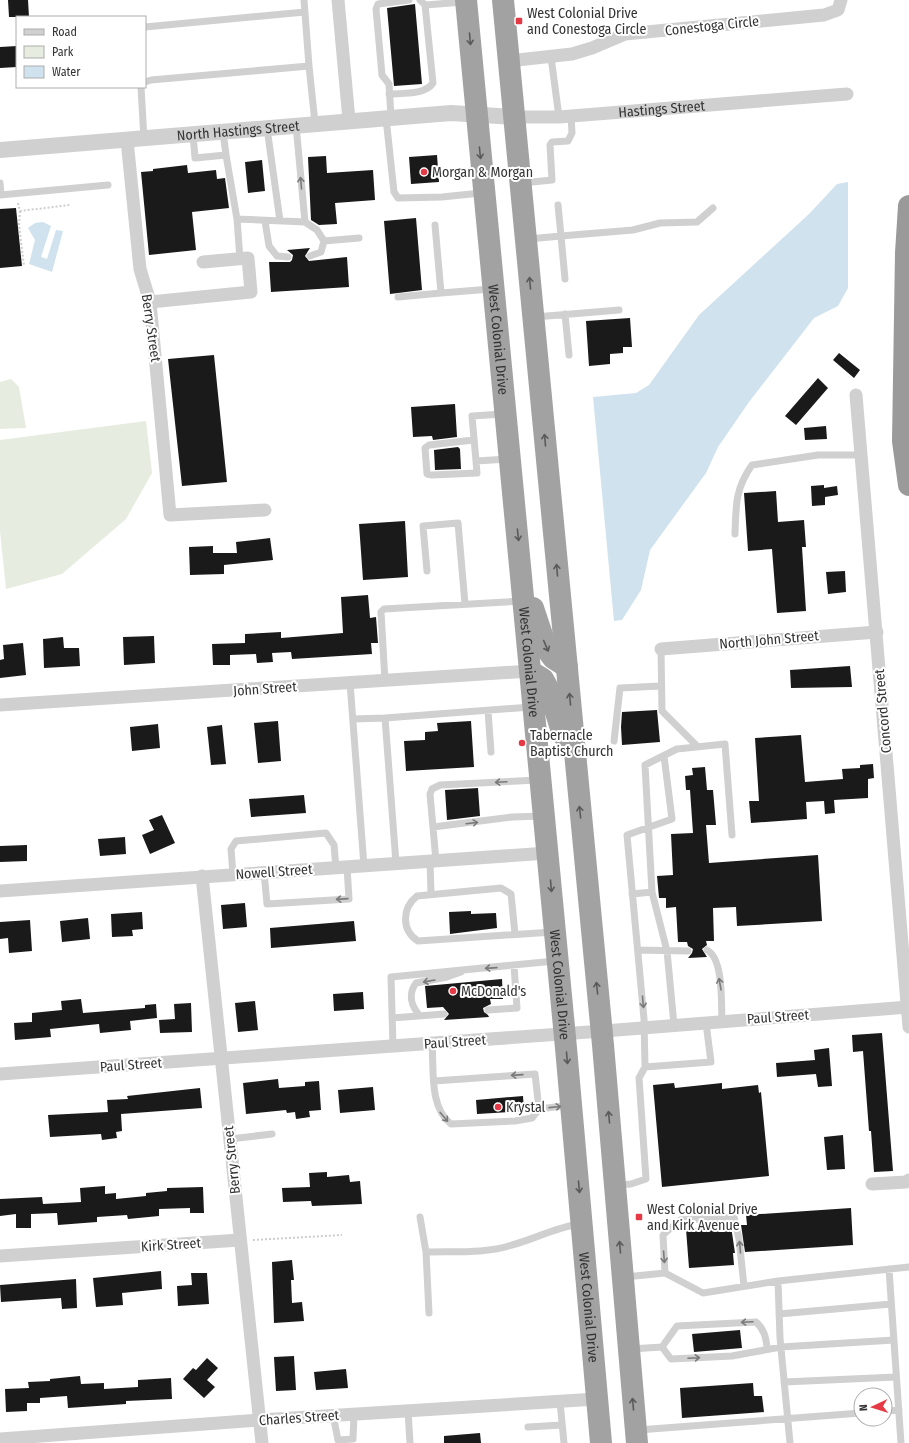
<svg xmlns="http://www.w3.org/2000/svg" width="909" height="1443" font-family="'Fira Sans Condensed',sans-serif">
	<style>
		.green { fill: #e6ecdf }
		.water { fill: #cfe2ee }
		.building { fill: #1a1a1a }
		.lines { fill: none; stroke-linecap: round; stroke-linejoin: round }
		.path { stroke: #cdcdcd; stroke-width: 2; stroke-dasharray: 2 2; stroke-linecap: butt }
		.service { stroke: #d0d0d0; stroke-width: 7 }
		.minor { stroke: #d0d0d0; stroke-width: 13 }
		.tertiary { stroke: #d0d0d0; stroke-width: 16 }
		.trunk { stroke: #a2a2a2; stroke-width: 22 }
		.motorway { stroke: #9a9a9a; stroke-width: 22 }
		.oneway { stroke: #5a5a5a }
		.oneway2 { stroke: #7a7a7a }
		.poi-dot { fill: #e63946; stroke: #fff; stroke-width: 1.5 }
		.labels { text-anchor: middle; dominant-baseline: central; stroke-width: 4; stroke-linejoin: round; paint-order: stroke }
		.poi-label { font-size: 14px; fill: #333; stroke: #fff; text-anchor: start }
		.street-label { font-size: 14px; fill: #333; stroke: #fff }
	</style>
	<rect width="100%" height="100%" fill="#fff"/>
	<path class="green" d="M11 379 19 387 26 428 0 429V382Z
		M146 421 152 473 126 519 62 574 6 589 0 531V440Z"/>
	<path class="water" d="M848 182V288L838 306 814 318 749 402 718 447 706 473 650 550 641 590 622 620 614 621 593 397 636 393 649 385 699 315 809 214 837 184Z
		M43 222 51 226 41 257 47 259 56 230 63 231 52 272 29 264 35 240 28 228 35 223Z"/>
	<path class="building" d="M8 0H28L29 17H9Z
		M415 4 422 84 394 86 387 8Z
		M17 46V67L0 68V47Z
		M437 155 439 182 411 184 409 157Z
		M326 156 327 173 373 170 375 200 335 203 337 224 319 225 311 220 308 157Z
		M262 160 265 191 248 193 245 162Z
		M187 165 188 173 216 170 217 179 225 178 229 208 192 212 196 250 149 255 141 172 153 171V169Z
		M16 208 22 266 0 268V209Z
		M416 218 422 290 390 294 384 221Z
		M310 248 305 256 309 261 347 257 349 287 271 292 269 262H290L292 260 293 255 287 250Z
		M630 318 632 347H623V353L610 354V364L589 366 586 321Z
		M839 353 860 370 854 378 833 360Z
		M214 355 227 482 182 486 168 359Z
		M818 378 828 388 796 425 785 416Z
		M455 404 457 437 433 440 432 436 413 437 411 407Z
		M826 426 827 439 805 440 804 428Z
		M458 447 460 449 461 469 435 470 434 450Z
		M824 485V488L837 486 838 495 825 497V505L812 506 811 486Z
		M776 491 778 522 804 520 806 547H802L806 611 777 613 772 549 748 551 744 493Z
		M405 521 408 577 363 580 359 524Z
		M270 538 273 560 224 565V574L190 575 189 547 213 546V553H237L236 542Z
		M845 571 846 592 828 594 826 572Z
		M368 595 370 618 376 617 378 643H371L372 654 292 659 291 652 272 653 273 662 257 663 256 654 230 655V665H213L212 644 245 643V634L281 632V638L343 633 341 597Z
		M154 636 155 663 124 665 123 637Z
		M63 637 64 648H79L80 666 44 668 43 639Z
		M23 643 26 675 0 678V660L4 659 3 645Z
		M850 666 852 687 791 688 790 670Z
		M657 710 660 742 622 745 621 727 622 712Z
		M278 721 281 761 258 763 254 723Z
		M471 721 474 767 406 771 404 741 425 740V732L438 731 437 723Z
		M158 724 160 748 132 751 130 727Z
		M222 725 226 764 211 765 207 727Z
		M801 735 805 782 843 779 842 769 860 768V765L873 764 874 778 868 779V798L834 800 835 813 825 814 824 801 806 802 807 819 751 823 749 801H759L755 738Z
		M705 767 707 790H713L716 825H706L709 863 818 855 822 921 737 926 736 907 713 908 714 941H706L707 945 702 949 707 957 688 958 692 953 693 949 688 946 687 942H678L676 907 666 908V898H659L657 876 673 875 671 834 693 833 690 790H686L685 776 693 775 692 768Z
		M478 788 480 816 447 820 445 790Z
		M304 795 306 813 251 817 249 799Z
		M162 815 175 843 150 854 142 835 154 830 149 820Z
		M125 837 126 854 100 856 98 839Z
		M27 845V861L0 862V846Z
		M245 903 247 927 223 929 221 905Z
		M471 911V914L496 913 497 928 450 934 449 912Z
		M142 912 143 929 132 930 133 936 112 937 111 914Z
		M88 918 90 939 62 942 60 921Z
		M30 920 32 951 9 953 8 938 0 939V922Z
		M354 921 356 941 271 948 270 928Z
		M502 979 503 999H490L491 1004 483 1008 484 1012 488 1015 489 1017 444 1020 449 1014 443 1007 427 1008 425 986Z
		M363 992 364 1009 334 1011 333 994Z
		M81 999 83 1013 145 1008V1005L156 1004 157 1018 130 1021 131 1030 100 1033 99 1024 50 1029 51 1037 15 1040 14 1023 32 1022V1013L62 1010 61 1001Z
		M255 1001 258 1030 238 1032 235 1003Z
		M191 1003 192 1032 160 1033 159 1020 175 1019 174 1004Z
		M882 1033 893 1171 874 1172 871 1131H869L863 1051 853 1052 852 1035Z
		M829 1048 832 1086 818 1087 816 1074 777 1077 776 1063 815 1060 814 1050Z
		M278 1079 279 1088 305 1086V1082L319 1081 321 1110 309 1111 310 1117 296 1119 295 1112 287 1113 286 1110 246 1114 243 1083Z
		M674 1083 675 1088 722 1083V1089L758 1085 759 1093 761 1092 769 1176 662 1187 653 1085Z
		M373 1087 375 1110 340 1113 338 1090Z
		M200 1088 202 1108 121 1114 122 1131 116 1132 117 1138 102 1140 101 1134 50 1137 48 1115 108 1112 107 1100 128 1099 127 1096Z
		M523 1096 524 1111 477 1114 476 1100Z
		M843 1135 845 1169 827 1170 824 1137Z
		M327 1172V1177L349 1175 350 1182 360 1181 362 1204 312 1206 311 1201 283 1202 282 1188 310 1187 309 1173Z
		M105 1186V1194L116 1193V1199L146 1196V1193L167 1191V1188L203 1187 204 1213H190V1208L159 1209V1216L128 1219 127 1215 97 1217V1222L58 1225 57 1213 31 1214V1228H16V1214L0 1216V1199L42 1197 43 1204 81 1202 80 1188Z
		M851 1208 853 1245 745 1252 741 1225H747L746 1215Z
		M731 1226 735 1253H733L734 1265 689 1268 686 1229Z
		M292 1260 294 1280H291L292 1303 302 1302 304 1321 274 1323 272 1262Z
		M161 1271 162 1289 122 1293 123 1305 96 1307 93 1278Z
		M191 1273H207L209 1304 178 1306 177 1286 192 1285Z
		M76 1279 77 1308 62 1309 61 1298 1 1302 0 1285Z
		M740 1330 742 1348 694 1352 692 1334Z
		M294 1356 296 1390 276 1391 274 1357Z
		M207 1358 218 1368 207 1380 215 1387 204 1398 183 1379 193 1368 196 1370Z
		M346 1369 348 1388 316 1390 314 1372Z
		M80 1376 81 1384 104 1383V1389L138 1387V1380L171 1378 172 1399 126 1401V1404L68 1408 67 1396 40 1398V1403H27V1411L6 1412 5 1389 29 1388 28 1382 50 1381V1379Z
		M753 1383 754 1396H762L764 1412 682 1418 680 1388Z
		M480 1433 481 1443H444V1436Z"/>
	<g class="lines">
		<path class="path" d="M18 203 20 211 70 205
			M20 211 19 225 24 266
			M253 1240 342 1235"/>
		<path class="service" d="M425 5 464 2
			M145 27 305 12
			M551 57 559 117
			M309 66 315 123
			M145 82 151 80 309 66 304 0
			M141 87 144 139
			M389 94C403 93 425 95 433 83L425 5 420 0
			M391 117 389 84 382 75 376 9 378 4 409 0
			M386 118 394 192 398 198 442 197 481 193
			M296 125 305 222
			M267 128 280 221
			M193 134 195 158 226 155 223 132
			M226 155 237 219 305 222 317 230 324 241 321 252 310 256
			M0 183 1 195
			M522 183 552 180 550 145 552 142 568 141 572 133 571 116
			M0 195 108 185
			M558 205 561 236 633 230 660 223 697 222 713 208
			M237 219 240 259
			M265 221 269 246 277 256 288 257
			M435 225 441 293 491 289
			M528 239 561 236 565 279
			M324 241 359 238
			M398 297 441 293
			M565 314 569 355
			M535 317 619 310
			M474 440 429 445 425 448 427 474 432 475 477 473 476 461 508 459
			M476 461 472 416 503 414
			M735 534C736 506 735 489 752 465L818 455H861
			M427 571 423 526 458 523 465 604
			M661 649 662 711 697 746
			M385 681 381 612 384 609 521 601
			M350 683 364 866
			M488 711 491 752
			M385 718 531 707
			M353 719 385 718 396 863
			M614 741 620 688 660 686
			M433 827 512 817 543 816
			M430 861 431 894
			M436 861 430 794 432 789 440 785 538 780
			M264 872 267 904 349 899 347 867
			M233 874 231 849 236 841 326 833 334 845 336 868
			M632 894 652 892
			M515 934 511 894 501 888 417 896C402 908 401 930 418 941L553 932
			M638 950 688 951
			M707 950C724 959 721 1004 722 1021
			M488 1010 517 1008 514 966
			M420 1016C411 1006 408 994 416 983L447 977 461 972
			M392 1018 444 1014
			M674 1025 667 951 652 892 645 765 677 749 725 744 732 835
			M432 1043C434 1070 429 1107 451 1124L515 1121 532 1118 539 1109 570 1105
			M393 1046 391 977 555 961
			M645 1067 644 1019 627 835 672 819 664 756
			M434 1081 535 1074 539 1109
			M230 1139 272 1134
			M617 1185 631 1184 646 1179 639 1078 645 1067 711 1062 706 1023
			M420 1217 426 1252
			M889 1269 901 1443
			M665 1273 663 1235 680 1220 734 1217 739 1239 744 1286
			M625 1277 665 1273 703 1293 778 1281 909 1267
			M778 1281 780 1338 790 1443
			M429 1313 426 1252C454 1251 485 1254 512 1245 535 1239 556 1227 580 1224
			M779 1314 891 1304
			M662 1347 671 1359 732 1356 781 1347 894 1340
			M631 1349 662 1347 677 1326 756 1322C764 1329 766 1337 767 1348
			M784 1382 896 1377
			M560 1402 564 1443
			M408 1411 410 1443
			M885 1411 899 1410
			M333 1415 338 1440 353 1439 354 1414
			M528 1427 562 1425
			M638 1430 861 1413"/>
		<g class="minor">
			<path d="M338 0 349 120"/>
			<path d="M508 61 572 54 592 48 625 34 824 15 838 10 841 0"/>
			<path id="s1" d="M514 117H559L847 94"/>
			<path d="M127 140 140 269 150 302 170 515 265 510"/>
			<path d="M150 302 251 292 248 258 203 262"/>
			<path d="M856 395 909 1027"/>
			<path d="M661 649 877 632"/>
			<path d="M0 705 530 671"/>
			<path d="M202 876 262 1443"/>
			<path d="M0 891 548 853"/>
			<path d="M0 1074 617 1030 909 1007"/>
			<path d="M872 1184 906 1182 909 1180"/>
			<path d="M0 1256 240 1240"/>
			<path d="M0 1439 260 1420 597 1399"/>
		</g>
		<path class="tertiary" id="s2" d="M0 150 451 113 514 117"/>
		<g class="trunk">
			<path id="s3" d="M466 0 566 1048 601 1443"/>
			<path d="M503 0 603 1045 637 1443"/>
			<path d="M533 608 547 650 553 658 567 667"/>
			<path d="M530 671 543 679 549 690 563 735"/>
		</g>
		<path class="motorway" d="M909 206 906 253 903 441 909 485"/>
	</g>
	<defs><path id="oneway-shaft" d="M-6 0H5M1.5-3L5.5 0L1.5 3" fill="none" stroke-width="1.6" stroke-linecap="round" stroke-linejoin="round"/></defs>
	<g class="oneway">
		<use href="#oneway-shaft" transform="translate(470 39) rotate(85)"/>
		<use href="#oneway-shaft" transform="translate(480 153) rotate(84)"/>
		<use href="#oneway-shaft" transform="translate(530 283) rotate(-95)"/>
		<use href="#oneway-shaft" transform="translate(545 440) rotate(-95)"/>
		<use href="#oneway-shaft" transform="translate(518 535) rotate(84)"/>
		<use href="#oneway-shaft" transform="translate(557 570) rotate(-95)"/>
		<use href="#oneway-shaft" transform="translate(546 646) rotate(67)"/>
		<use href="#oneway-shaft" transform="translate(570 699) rotate(-95)"/>
		<use href="#oneway-shaft" transform="translate(580 812) rotate(-96)"/>
		<use href="#oneway-shaft" transform="translate(551 886) rotate(85)"/>
		<use href="#oneway-shaft" transform="translate(597 988) rotate(-96)"/>
		<use href="#oneway-shaft" transform="translate(567 1058) rotate(85)"/>
		<use href="#oneway-shaft" transform="translate(609 1117) rotate(-95)"/>
		<use href="#oneway-shaft" transform="translate(579 1187) rotate(85)"/>
		<use href="#oneway-shaft" transform="translate(620 1247) rotate(-95)"/>
		<use href="#oneway-shaft" transform="translate(633 1404) rotate(-95)"/>
	</g>
	<g class="oneway2">
		<use href="#oneway-shaft" transform="translate(301 183) rotate(-95)"/>
		<use href="#oneway-shaft" transform="translate(501 782) rotate(177)"/>
		<use href="#oneway-shaft" transform="translate(472 823) rotate(-7)"/>
		<use href="#oneway-shaft" transform="translate(342 899) rotate(176)"/>
		<use href="#oneway-shaft" transform="translate(491 968) rotate(176)"/>
		<use href="#oneway-shaft" transform="translate(429 981) rotate(170)"/>
		<use href="#oneway-shaft" transform="translate(720 984) rotate(-100)"/>
		<use href="#oneway-shaft" transform="translate(643 1002) rotate(85)"/>
		<use href="#oneway-shaft" transform="translate(517 1075) rotate(176)"/>
		<use href="#oneway-shaft" transform="translate(555 1107) rotate(-6)"/>
		<use href="#oneway-shaft" transform="translate(444 1117) rotate(50)"/>
		<use href="#oneway-shaft" transform="translate(740 1247) rotate(-95)"/>
		<use href="#oneway-shaft" transform="translate(664 1257) rotate(86)"/>
		<use href="#oneway-shaft" transform="translate(747 1322) rotate(177)"/>
		<use href="#oneway-shaft" transform="translate(694 1358) rotate(-3)"/>
	</g>
	<g class="poi-dot">
		<rect x="515" y="17" width="8" height="8" rx="2"/>
		<circle cx="424" cy="172" r="4"/>
		<circle cx="522" cy="743" r="4"/>
		<circle cx="453" cy="991" r="4"/>
		<circle cx="498" cy="1107" r="4"/>
		<rect x="635" y="1213" width="8" height="8" rx="2"/>
	</g>
	<g class="labels">
		<g class="poi-label">
			<text x="527" y="13">West Colonial Drive<tspan x="527" dy="16">and Conestoga Circle</tspan></text>
			<text x="432" y="172">Morgan &amp; Morgan</text>
			<text x="530" y="735">Tabernacle<tspan x="530" dy="16">Baptist Church</tspan></text>
			<text x="461" y="991">McDonald's</text>
			<text x="506" y="1107">Krystal</text>
			<text x="647" y="1209">West Colonial Drive<tspan x="647" dy="16">and Kirk Avenue</tspan></text>
		</g>
		<g class="street-label">
			<text transform="translate(712 26) rotate(-6)">Conestoga Circle</text>
			<text stroke="none"><textPath href="#s1" startOffset="148">Hastings Street</textPath></text>
			<text stroke="none"><textPath href="#s2" startOffset="239">North Hastings Street</textPath></text>
			<text transform="translate(151 328) rotate(82)">Berry Street</text>
			<text stroke="none"><textPath href="#s3" startOffset="341">West Colonial Drive</textPath></text>
			<text transform="translate(769 640) rotate(-5)">North John Street</text>
			<text stroke="none"><textPath href="#s3" startOffset="665">West Colonial Drive</textPath></text>
			<text transform="translate(265 689) rotate(-4)">John Street</text>
			<text transform="translate(883 711) rotate(-95)">Concord Street</text>
			<text transform="translate(274 872) rotate(-4)">Nowell Street</text>
			<text stroke="none"><textPath href="#s3" startOffset="989">West Colonial Drive</textPath></text>
			<text transform="translate(778 1017) rotate(-4)">Paul Street</text>
			<text transform="translate(455 1042) rotate(-4)">Paul Street</text>
			<text transform="translate(131 1065) rotate(-4)">Paul Street</text>
			<text transform="translate(232 1160) rotate(-96)">Berry Street</text>
			<text transform="translate(171 1245) rotate(-4)">Kirk Street</text>
			<text stroke="none"><textPath href="#s3" startOffset="1313">West Colonial Drive</textPath></text>
			<text transform="translate(299 1418) rotate(-4)">Charles Street</text>
		</g>
	</g>
	<rect x="16" y="16" width="130" height="72" fill="#ffffff" stroke="#adadad"/>
	<rect x="24" y="29" width="20" height="6" fill="#d0d0d0" stroke="#adadad"/>
	<text x="52" y="36" font-size="12" fill="#333333">Road</text>
	<rect x="24" y="46" width="20" height="12" fill="#e6ecdf" stroke="#adadad"/>
	<text x="52" y="56" font-size="12" fill="#333333">Park</text>
	<rect x="24" y="66" width="20" height="12" fill="#cfe2ee" stroke="#adadad"/>
	<text x="52" y="76" font-size="12" fill="#333333">Water</text>
	<g transform="translate(873 1407) rotate(266)"><circle r="19" fill="#ffffff" stroke="#adadad"/>
	<path d="M0-3L7 15L0 10L-7 15Z" fill="#e63946"/>
	<text y="-6" font-size="11" font-weight="bold" text-anchor="middle" fill="#333333">N</text>
	</g>
</svg>
